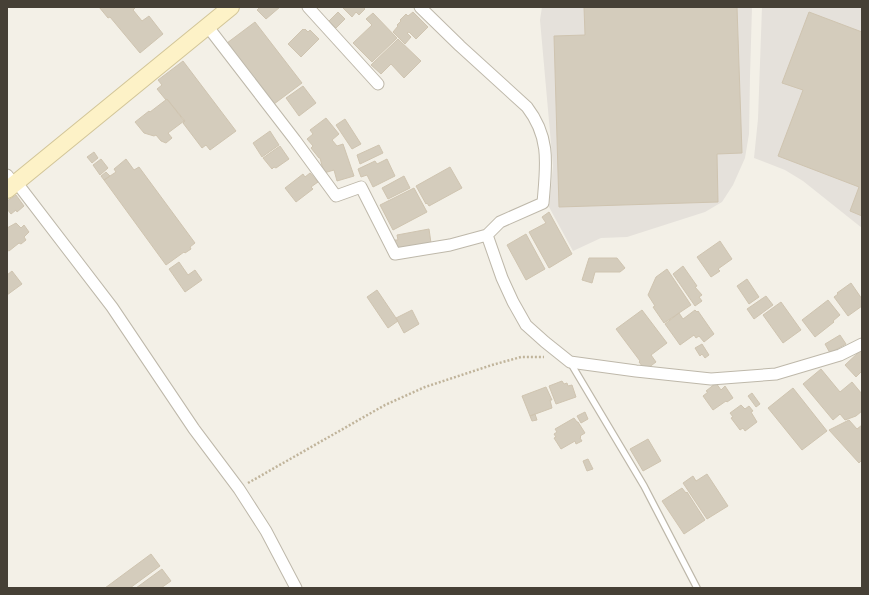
<svg xmlns="http://www.w3.org/2000/svg" width="869" height="595" font-family="'Asap Condensed',sans-serif">
	<style>
		.industrial { fill: #e5e1db }
		.building { fill: #d4ccbc; stroke: #cfc4b0 }
		.lines { fill: none; stroke-linecap: round; stroke-linejoin: round }
		.lane-casing { stroke: #beb8aa; stroke-width: 8 }
		.street-casing { stroke: #beb8aa; stroke-width: 13 }
		.secondary-casing { stroke: #d2c598; stroke-width: 18 }
		.path { stroke: #c0b49b; stroke-width: 2.5; stroke-dasharray: 2 2; stroke-linecap: butt }
		.lane { stroke: #fff; stroke-width: 5.5 }
		.street { stroke: #fff; stroke-width: 11 }
		.secondary { stroke: #fdf2c7; stroke-width: 16 }
	</style>
	<rect width="100%" height="100%" fill="#f3f0e7"/>
	<path class="industrial" d="M542 7H752L750 76 749 134 745 158 733 185 722 202 705 212 627 237 601 238 573 251 549 207 553 166 540 20Z
		M762 7H862V228L803 181 785 170 754 158 758 119Z"/>
	<path class="building" d="M99 7H136L133 10 142 21 149 16 163 34 140 53 110 17 108 18Z
		M260 7H280L266 19 257 10Z
		M344 7H363L365 9 359 15 356 12 352 17 343 8Z
		M584 7H737L742 153 717 154 718 202 559 207 554 36 585 35Z
		M338 12 345 19 336 28 329 21Z
		M413 12 428 27 416 39 409 32 407 33 411 37 405 44 393 32 398 26 397 25 401 21 400 20 406 14 408 16Z
		M809 12 862 32V216L850 211 859 187 778 156 803 90 782 83Z
		M373 13 397 38 372 62 353 43 372 25 366 19Z
		M255 22 302 83 274 104 227 43Z
		M303 29 304 30 305 29 308 32 310 30 319 39 301 57 288 44Z
		M398 39 421 61 404 78 391 64 381 74 371 65Z
		M183 61 236 131 210 150 206 145 202 148 183 123 185 121 167 99 166 100 157 89 162 85 158 80Z
		M303 86 316 103 299 116 286 98Z
		M167 99 184 121 168 133 172 138 166 143 161 141 156 135 154 136 144 133 135 122 149 111 150 112Z
		M326 118 339 134 332 140 337 146 343 144 354 176 337 181 334 170 324 173 320 158H319L311 148 313 146 307 139 313 134 310 130Z
		M345 119 361 144 352 149 336 125Z
		M270 131 279 145 262 157 253 143Z
		M379 145 383 153 360 164 357 155Z
		M280 146 289 159 276 168 274 167 272 169 263 158Z
		M94 152 98 158 92 163 87 157Z
		M101 159 108 168 100 175 93 165Z
		M126 159 134 170 139 167 195 243 190 247 191 249 185 253 184 252 166 265 104 180 116 172 114 169Z
		M387 159 395 176 373 187 367 175 361 177 358 169 375 161 377 164Z
		M450 167 462 188 429 206 427 203 426 204 416 186Z
		M106 172 110 176 104 180 101 176Z
		M310 173 318 182 311 187 313 189 296 202 285 188 303 174 305 177Z
		M404 176 410 188 388 199 382 188Z
		M414 188 427 212 393 230 380 205Z
		M16 195 24 206 17 212 16 210 11 214 7 209V201Z
		M549 212 572 254 549 268 529 232 546 223 542 217Z
		M16 223 21 228 24 225 29 232 24 237 26 240 21 244 19 243 9 251 7 250V228Z
		M429 229 431 243 396 249 395 240H398L397 235Z
		M526 234 545 269 526 280 507 245Z
		M720 241 732 259 718 269 720 271 711 277 697 257Z
		M589 258H617L625 268 620 272H595L592 283 582 280Z
		M179 262 188 275 195 270 202 280 185 292 169 269Z
		M683 266 697 286 695 287 702 295 699 297 702 301 695 306 673 274Z
		M667 269 691 305 664 323 653 307 655 306 648 295 656 277Z
		M12 271 22 284 7 295V275Z
		M747 279 759 297 749 304 737 286Z
		M851 283 862 299V306L848 316 834 297 838 294 837 293Z
		M377 290 398 321 388 328 367 297Z
		M766 296 773 305 754 319 747 309Z
		M828 300 840 315 833 321 834 322 815 337 802 320Z
		M781 302 801 330 783 343 763 315Z
		M412 310 419 324 404 333 396 318Z
		M642 310 667 343 651 355 656 362 648 368 643 367 639 362 640 361 616 329Z
		M695 310 697 312 698 311 714 334 704 342 699 336 696 338 694 335 680 345 665 324 679 313 683 319Z
		M840 335 846 344 830 353 825 344Z
		M702 344 709 355 705 358 702 354 700 356 695 348Z
		M860 351 862 352V371L856 377 845 365Z
		M821 369 840 392 852 382 862 394V411L856 416 845 420 840 414 833 420 803 384Z
		M562 381 564 384 567 383 568 386 572 385 576 397 556 404 549 386Z
		M716 383 721 390 725 386 733 398 727 402 726 401 713 410 703 396 708 392 706 391Z
		M546 387 552 400H550L552 408 530 416 522 396Z
		M793 388 827 431 802 450 768 408Z
		M752 393 760 404 756 407 748 396Z
		M741 405 745 409 749 406 753 411 751 412 757 422 745 431 743 428 740 430 731 418 733 417 730 413Z
		M585 412 588 419 581 423 577 416Z
		M535 414 537 420 532 421 530 416Z
		M574 418 577 422H578L585 433 580 436 581 437 580 438 582 441 576 444 575 441 561 449 554 438 556 437 554 434 557 432 555 429Z
		M849 420 857 429 862 425V460L859 463 829 430Z
		M648 439 661 461 643 471 630 449Z
		M588 459 593 469 587 471 583 461Z
		M707 474 728 506 707 519 683 483 693 476 696 481Z
		M682 488 686 493 687 492 705 520 684 534 662 501Z
		M151 554 160 566 130 588H105Z
		M162 569 171 581 161 588H136Z"/>
	<g class="lines">
		<defs>
			<path id="lane" d="M570 362 644 486 697 588"/>
			<path id="street" d="M308 7 378 84
				M208 27 295 140 336 196 361 187 395 254 450 245 487 235 500 222 543 203C546 166 551 138 527 107L460 46 420 7
				M7 175 15 185
				M17 183 112 307 194 429 239 489 266 531 296 588
				M487 235 502 278 513 302 526 325 545 342 570 362 636 371 711 379 776 374 840 355 862 344"/>
			<path id="secondary" d="M7 190 231 7"/>
		</defs>
		<use href="#lane" class="lane-casing"/>
		<use href="#street" class="street-casing"/>
		<use href="#secondary" class="secondary-casing"/>
		<path class="path" d="M248 483 385 405 425 387 492 365 521 357H544"/>
		<use href="#lane" class="lane"/>
		<use href="#street" class="street"/>
		<use href="#secondary" class="secondary"/>
	</g>
	<rect width="869" height="595" fill="none" stroke="#464036" stroke-width="16"/>
</svg>
